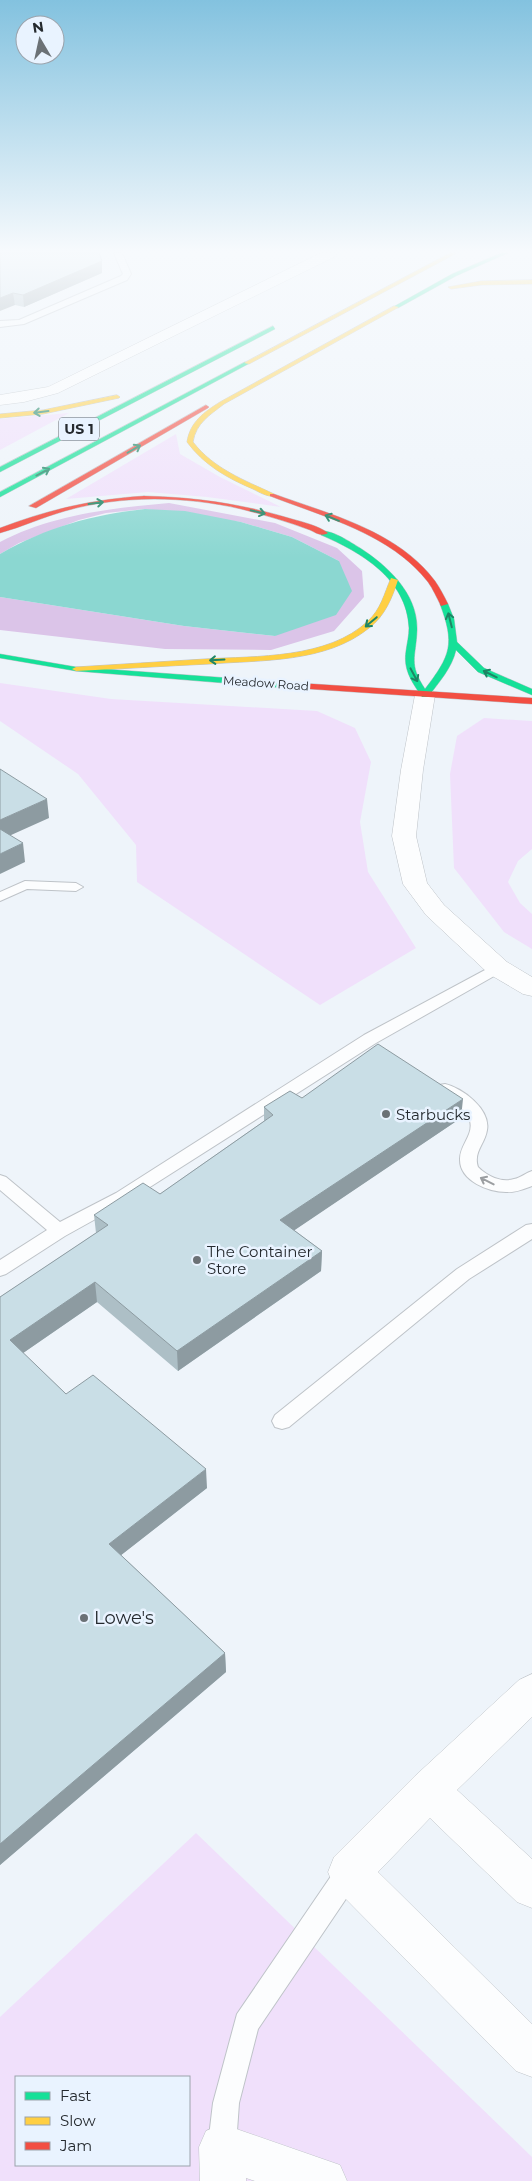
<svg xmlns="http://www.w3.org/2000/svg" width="532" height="2181" font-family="Montserrat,sans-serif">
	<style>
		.green { fill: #f0e0fb; fill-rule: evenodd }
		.forest { fill: #dbc4e8 }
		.water { fill: #8bd7d1 }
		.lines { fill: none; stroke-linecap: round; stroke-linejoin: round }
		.lane-casing { stroke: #bec3c8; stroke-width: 2 }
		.street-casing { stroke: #bec3c8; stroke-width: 1 }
		.fast-casing { stroke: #bec3c8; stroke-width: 1 }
		.slow-casing { stroke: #bec3c8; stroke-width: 1 }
		.jam-casing { stroke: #bec3c8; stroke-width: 1 }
		.lane { fill: #fcfdfe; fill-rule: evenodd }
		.street { fill: #fcfdfe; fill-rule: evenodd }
		.fast { fill: #16e098; fill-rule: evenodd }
		.slow { fill: #ffcf43; fill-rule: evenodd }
		.jam { fill: #f24e42; fill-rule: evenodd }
		.wall { fill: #adbfc6 }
		.shaded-wall { fill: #8d9ba1 }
		.building { fill: #c9dee6; stroke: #8d9ba1 }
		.oneway { stroke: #1e8564 }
		.oneway2 { stroke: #9b9ea1 }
		.poi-dot { fill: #6b7176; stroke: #e9f3ff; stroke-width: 2 }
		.labels { text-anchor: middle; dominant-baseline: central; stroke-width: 5; stroke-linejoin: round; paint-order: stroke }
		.far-street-label { font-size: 12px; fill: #252a2f; stroke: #e9f3ff }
		.shield { fill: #e9f3ff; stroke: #60666d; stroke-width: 1 }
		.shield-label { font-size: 14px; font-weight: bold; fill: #252a2f }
		.poi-label { font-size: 15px; fill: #252a2f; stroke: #e9f3ff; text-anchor: start }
		.near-poi-label { font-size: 18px; fill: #252a2f; stroke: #e9f3ff; text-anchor: start }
	</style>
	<rect width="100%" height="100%" fill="#eef4fa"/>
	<path class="green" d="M69 413 0 450V419Z
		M176 434 180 454 220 477 281 507 207 497 148 492 66 499Z
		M0 683 111 699 317 711 355 728 371 762 360 822 368 872 416 948 320 1005 137 882 136 845 78 774 0 721Z
		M484 718 532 721V849L518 861 508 882 520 903 532 914V949L504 932 454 868 450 774 457 736Z
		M196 1833 532 2157V2181H0V2017ZM16 2077H189V2165H16Z"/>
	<path class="forest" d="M169 503 275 523 337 548 362 571 364 597 334 631 271 650 165 649 0 630V597L184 626 275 636 339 561 292 537 241 522 145 509 106 513 79 520 19 543 0 554V542C51 515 112 508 169 503Z"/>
	<path class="water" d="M145 509 185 511 241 522 292 537 339 561 352 591 336 615 275 636 184 626 0 597V554C47 527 91 515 145 509Z"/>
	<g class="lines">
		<defs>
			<path id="lane" d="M114 253H122L131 274 127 280 24 324 0 327V321L19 320 121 276 123 274Z
				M25 881 76 883 83 887 76 891 27 889 0 901V892Z
				M498 963 503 965 505 968 503 971 376 1043 128 1201 65 1236 6 1274 0 1276V1260L47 1230 0 1190V1175L6 1177 60 1222 116 1193 364 1035Z
				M445 1084C462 1088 491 1109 487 1130 485 1144 473 1152 478 1167 487 1176 501 1183 514 1179 521 1178 525 1173 532 1171V1186C524 1189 515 1193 506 1192 489 1192 460 1181 460 1160 459 1146 474 1135 470 1121 466 1108 449 1100 439 1093L437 1089 439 1085Z
				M532 1224V1239L469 1279 289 1427 282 1429 275 1427 272 1421 275 1415 457 1269 526 1225Z
				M349 1860 358 1863 361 1872 358 1881 258 2029 239 2103 236 2145 232 2155 222 2159 212 2155 208 2145 213 2103 237 2014 340 1863Z"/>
			<path id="street" d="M321 253H337L336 256 58 393 24 402 0 405V395L48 387Z
				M425 689 432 691 435 695 423 770 416 836 427 883 444 905 507 962 532 977V996L523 994 489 974 426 915 403 884 392 836 401 770 415 695 418 691Z
				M532 1674V1717L457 1790 532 1859V1908L517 1902 430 1818 378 1872 532 2024V2077L516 2071 334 1887 328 1872 334 1857 415 1776 519 1680Z
				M222 2124 340 2165 347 2181H255L246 2178V2181H200L199 2147 206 2131Z"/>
			<path id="fast" d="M501 253H508L456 276 398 308 393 307 452 274Z
				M273 326 275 329 0 472V467Z
				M245 362 250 363 0 497V492Z
				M321 531C333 530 350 542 360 548 388 566 418 594 417 630 416 658 408 663 425 689 451 655 455 644 440 604L444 602 448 604 454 619 457 642 484 668 532 689V695L478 672 456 650C452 668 439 682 428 697H422C412 682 403 670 406 651 407 643 409 636 409 628 407 579 361 552 321 535Z
				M0 654 76 667 298 683 302 686 298 689 76 671 0 658Z"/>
			<path id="slow" d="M450 253H457L249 364 244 363Z
				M532 280V284L481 285 451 289 448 287 481 281Z
				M394 306 399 307 224 404C210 415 196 423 193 442 214 469 244 480 274 494V496C267 497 259 492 253 489 227 478 204 465 187 442 190 422 204 412 220 402Z
				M117 395 120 397 119 398 43 414 0 418V414L43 410Z
				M391 578 398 580C392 598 385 616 369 628 326 663 261 660 209 664 164 666 120 669 76 671L72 669 76 667C119 664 162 662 205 659 256 656 328 659 368 621 381 609 384 594 391 578Z"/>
			<path id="jam" d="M206 405 209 407 208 408 36 508 29 506Z
				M270 494H274C329 514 398 531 435 581 440 588 444 596 448 604L441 606C437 598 433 589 428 582 391 534 324 517 270 496Z
				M144 496C195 497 243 504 292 519 303 522 319 526 328 533 322 537 316 533 310 530 288 522 265 515 241 509 185 496 121 495 65 511 43 517 22 527 0 533V528C47 510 93 499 144 496Z
				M298 683 532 698V704L295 688 294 686Z"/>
		</defs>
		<use href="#lane" class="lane-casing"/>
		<use href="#street" class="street-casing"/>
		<use href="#fast" class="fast-casing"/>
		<use href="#slow" class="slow-casing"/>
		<use href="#jam" class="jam-casing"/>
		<use href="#lane" class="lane"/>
		<use href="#street" class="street"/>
		<use href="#fast" class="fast"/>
		<use href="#slow" class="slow"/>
		<use href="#jam" class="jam"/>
	</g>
	<path class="wall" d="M0 253 102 261V273L24 307 15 305Z
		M302 1098 461 1118 294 1230 322 1251 321 1271 178 1371 97 1302 23 1353 66 1394 207 1488 121 1555 225 1653 226 1672 0 1865V1297L96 1233 94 1215 160 1194 264 1121V1107Z"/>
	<path class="shaded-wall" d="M102 261V273L24 307 23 295Z
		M13 293 15 305 0 311V298Z
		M47 799 49 818 0 840V820Z
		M23 843 25 862 0 874V854Z
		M463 1099 461 1118 280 1240V1220Z
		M322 1251 321 1271 178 1371 177 1351Z
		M95 1282 97 1302 13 1360 10 1340Z
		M206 1469 207 1488 111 1563 109 1544Z
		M225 1653 226 1672 0 1865V1844Z"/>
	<path class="building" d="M0 253H99L102 261 23 295 13 293 0 298Z
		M0 769 47 799 0 820Z
		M0 829 23 843 0 854Z
		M378 1044 463 1099 280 1220 322 1251 177 1351 95 1282 10 1340 66 1394 93 1375 206 1469 109 1544 225 1653 0 1844V1297L108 1225 94 1215 143 1183 160 1194 273 1115 264 1107 290 1091 302 1098Z"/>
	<defs><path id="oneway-shaft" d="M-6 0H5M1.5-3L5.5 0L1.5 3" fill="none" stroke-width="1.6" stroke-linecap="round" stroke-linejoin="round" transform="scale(1.25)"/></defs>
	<g class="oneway">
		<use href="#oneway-shaft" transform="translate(41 412) rotate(173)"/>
		<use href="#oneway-shaft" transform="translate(134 449) rotate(-30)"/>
		<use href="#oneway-shaft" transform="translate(43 472) rotate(-28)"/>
		<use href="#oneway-shaft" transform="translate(96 503) rotate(-7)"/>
		<use href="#oneway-shaft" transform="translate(258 512) rotate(13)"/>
		<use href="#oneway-shaft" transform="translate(332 518) rotate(-158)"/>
		<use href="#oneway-shaft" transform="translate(450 620) rotate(-104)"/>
		<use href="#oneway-shaft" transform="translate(371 622) rotate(140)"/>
		<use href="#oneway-shaft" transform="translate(217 660) rotate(177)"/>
		<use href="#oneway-shaft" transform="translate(490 674) rotate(-154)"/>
		<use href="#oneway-shaft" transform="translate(414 675) rotate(62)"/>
	</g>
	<use class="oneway2" href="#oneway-shaft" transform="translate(487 1181) rotate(-153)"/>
	<linearGradient id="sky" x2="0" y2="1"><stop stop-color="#83c2df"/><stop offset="0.45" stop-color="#f7fafd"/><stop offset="1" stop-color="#f7fafd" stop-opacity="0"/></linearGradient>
	<rect width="532" height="558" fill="url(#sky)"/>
	<g class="poi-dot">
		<circle cx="386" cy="1114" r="5"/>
		<circle cx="197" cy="1260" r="5"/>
		<circle cx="84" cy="1618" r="5"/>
	</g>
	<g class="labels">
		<g class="far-street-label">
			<text transform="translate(266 683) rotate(4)">Meadow Road</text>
		</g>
		<rect class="shield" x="59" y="417.5" width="40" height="23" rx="4"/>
		<g class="shield-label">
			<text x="79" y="429">US 1</text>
		</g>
		<g class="poi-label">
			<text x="396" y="1114">Starbucks</text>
			<text x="207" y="1251">The Container<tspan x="207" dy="17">Store</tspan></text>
		</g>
		<g class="near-poi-label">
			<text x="94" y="1618">Lowe's</text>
		</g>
	</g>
	<rect x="15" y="2076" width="175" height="90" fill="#e9f3ff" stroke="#9ba3ac"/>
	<rect x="25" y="2092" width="25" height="8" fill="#16e098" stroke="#9ba3ac"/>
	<text x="60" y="2101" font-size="15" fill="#252a2f">Fast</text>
	<rect x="25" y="2117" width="25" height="8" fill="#ffcf43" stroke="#9ba3ac"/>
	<text x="60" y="2126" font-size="15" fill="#252a2f">Slow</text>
	<rect x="25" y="2142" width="25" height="8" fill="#f24e42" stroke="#9ba3ac"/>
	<text x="60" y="2151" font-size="15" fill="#252a2f">Jam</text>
	<g transform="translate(40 40) rotate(351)"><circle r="24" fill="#e9f3ff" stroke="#9ba3ac"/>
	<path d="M0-4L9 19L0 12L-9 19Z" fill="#6b7176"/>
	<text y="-8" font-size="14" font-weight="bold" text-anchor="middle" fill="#252a2f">N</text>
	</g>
</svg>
